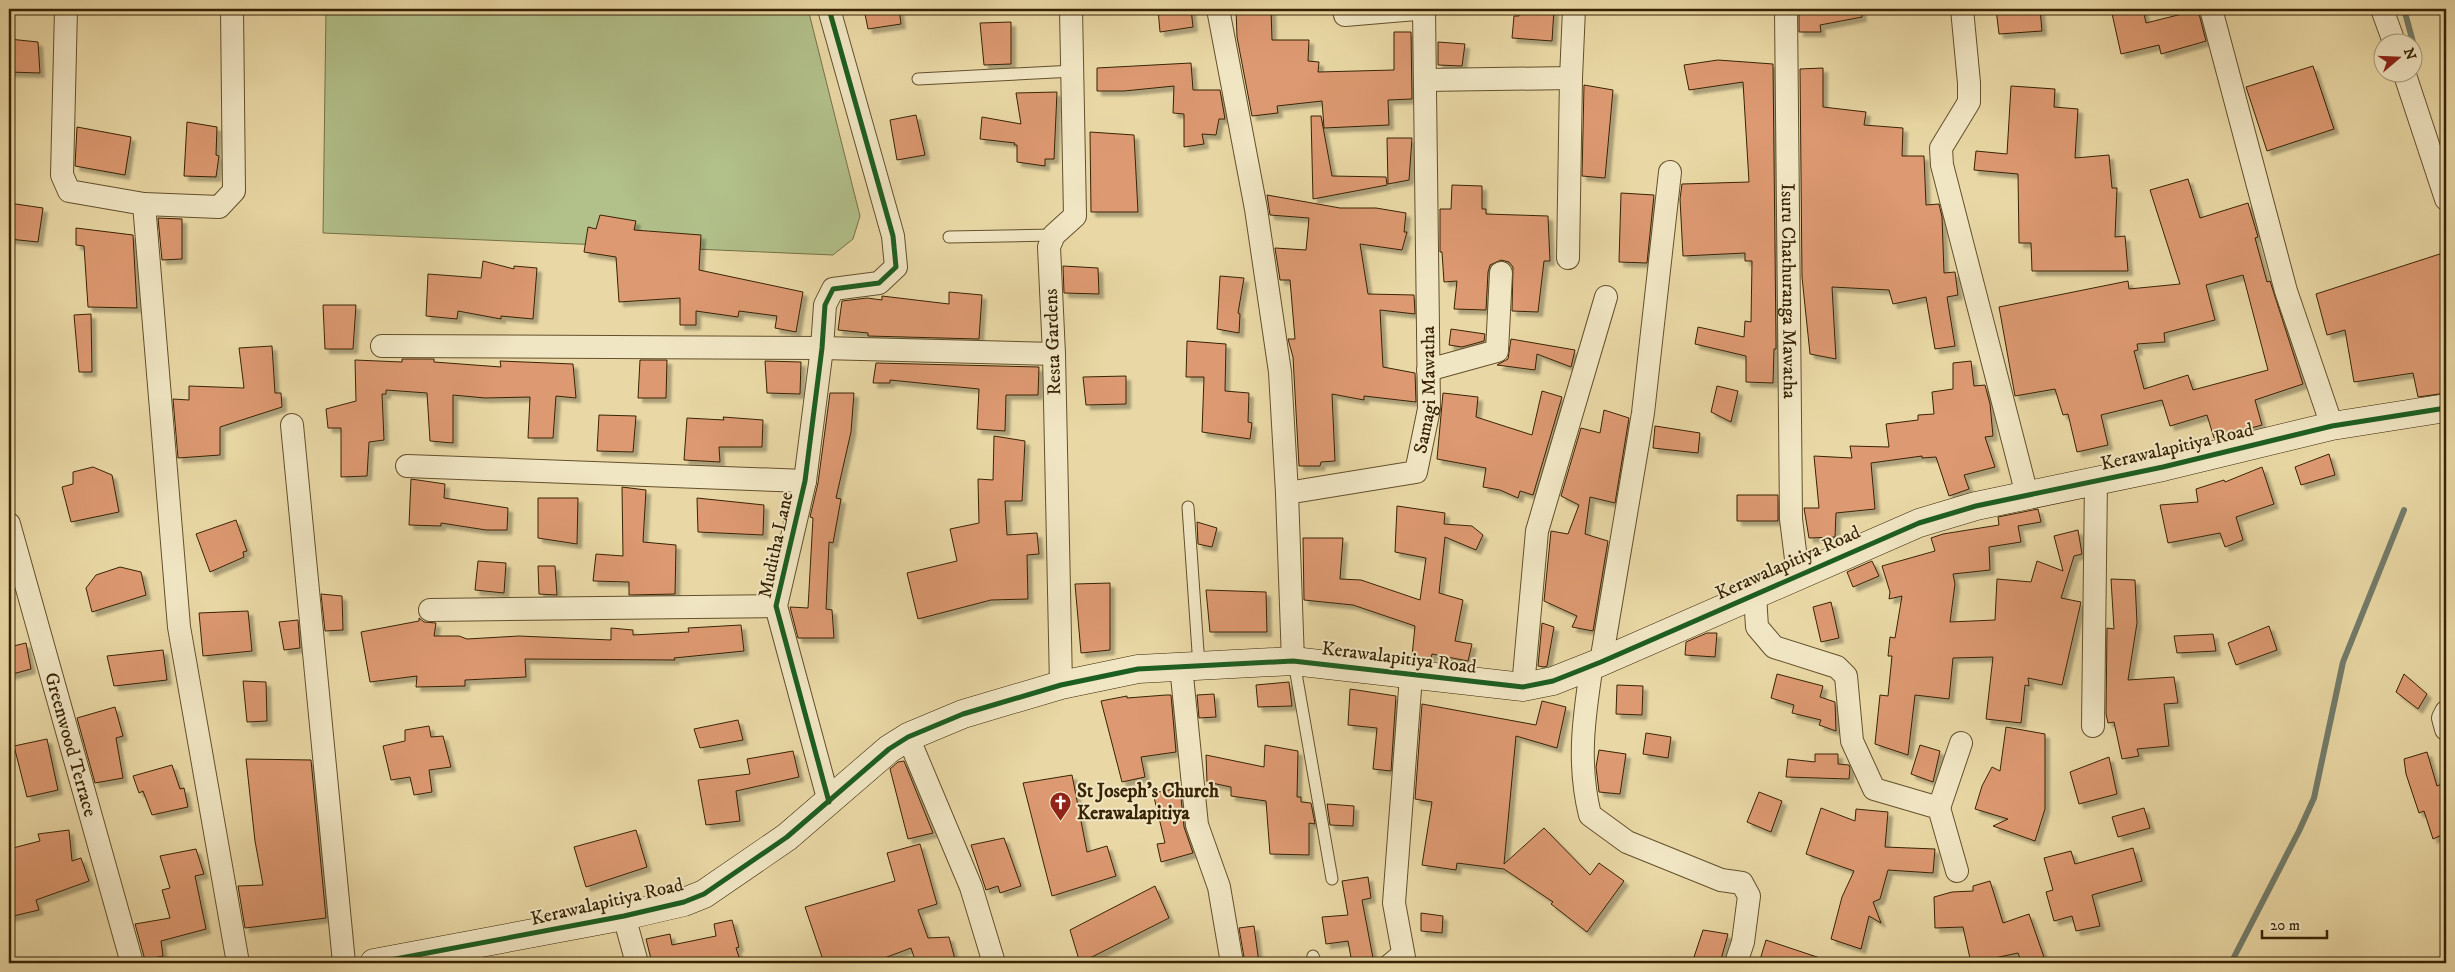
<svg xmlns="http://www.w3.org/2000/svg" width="2455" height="972" font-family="'IM FELL DW Pica',serif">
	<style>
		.green { fill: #b2c08a; stroke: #757247 }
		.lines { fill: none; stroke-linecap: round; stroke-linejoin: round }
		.stream { stroke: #737c6b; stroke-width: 6 }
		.building { fill: #dd9971; stroke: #382304; fill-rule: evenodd; filter: url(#shadow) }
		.lane-casing { stroke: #64502c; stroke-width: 13 }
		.street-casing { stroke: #64502c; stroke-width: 24 }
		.secondary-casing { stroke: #382304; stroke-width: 29 }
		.lane { stroke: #f1e6c4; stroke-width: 11 }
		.street { stroke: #f1e6c4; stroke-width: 22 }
		.secondary { stroke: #f1e6c4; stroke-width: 28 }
		.cycleway-casing { stroke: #f1e6c4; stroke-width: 8 }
		.cycleway { stroke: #1b5e20; stroke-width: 5 }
		.labels { text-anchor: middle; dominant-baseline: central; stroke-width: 4; stroke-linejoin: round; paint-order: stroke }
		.street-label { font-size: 19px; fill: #382304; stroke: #f1e6c4 }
		.poi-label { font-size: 19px; font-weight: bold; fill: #382304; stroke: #f1e6c4; text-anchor: start }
	</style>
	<defs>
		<filter id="shadow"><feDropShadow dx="4.5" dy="4.5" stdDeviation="1" flood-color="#0004"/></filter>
	</defs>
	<rect width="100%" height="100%" fill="#e9d8a5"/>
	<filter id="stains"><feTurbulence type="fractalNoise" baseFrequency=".004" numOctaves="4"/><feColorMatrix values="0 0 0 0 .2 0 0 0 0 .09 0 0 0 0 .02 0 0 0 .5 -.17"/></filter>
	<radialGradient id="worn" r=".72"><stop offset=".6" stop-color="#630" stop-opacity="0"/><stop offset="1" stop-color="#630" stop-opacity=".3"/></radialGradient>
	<path class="green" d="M326 9H808L860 216 853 239 833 255 323 233Z"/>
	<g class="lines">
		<path class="stream" d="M2404 9 2413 42
			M2231 963 2299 831 2314 798 2343 662 2404 510"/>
	</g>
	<path class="building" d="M864 9H899L901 24 868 29Z
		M1158 9H1191L1193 27 1160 32Z
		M1236 9H1271L1272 40H1309L1308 61 1319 62 1318 72 1394 70V32H1411L1412 99 1388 100 1389 125 1324 128 1322 101 1277 106 1278 113 1252 116 1237 37Z
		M1519 9H1554L1552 41 1512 38 1514 16H1519Z
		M1799 9H1861L1862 17 1820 25 1821 32H1799Z
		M1996 9H2040L2042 31 1999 34Z
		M2111 9H2143L2146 23 2198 10 2206 41 2161 54 2159 45 2121 54Z
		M1011 22V64L984 65 980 23Z
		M9 39 38 42 40 73 9 72Z
		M1438 42 1465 44 1462 66 1438 65Z
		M1718 60 1773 64 1776 342V349H1774L1773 383 1746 382V356L1695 344 1698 327 1744 337 1745 321 1751 322 1752 261H1745V253L1683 256 1680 199 1682 184 1749 182 1743 82 1689 90 1684 65Z
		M1191 63 1193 90H1220L1225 119H1219L1216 135 1202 134 1204 144 1184 147V114L1173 113 1174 86 1124 91H1097V68Z
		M2313 66 2334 129 2267 151 2246 87Z
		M1823 68V107L1866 112 1864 125 1903 128 1902 156H1924L1926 205 1939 204 1942 217 1944 273 1955 272 1958 295 1947 297 1955 346 1935 349 1926 297 1893 304 1889 290 1832 287 1836 359 1810 354 1802 277 1800 69Z
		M1584 85 1613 90 1605 178 1582 176Z
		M2011 86 2055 89 2054 107 2078 109 2075 158 2109 155 2112 188H2117L2115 237 2125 236 2128 271H2032L2031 243H2019L2018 174 1974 170 1976 151 2007 154Z
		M1057 92 1054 159H1045V166L1017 162V145H1014L1015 143 980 139 982 117 1021 124 1016 93Z
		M916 115 925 155 897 160 890 120Z
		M1311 116H1321L1332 176 1386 177 1387 185 1313 199Z
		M187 122 217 127 216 155 219 156 216 177 184 176Z
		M77 127 131 137 125 175 75 166Z
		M1090 132 1134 135 1138 212H1091Z
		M1387 138H1412L1409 180 1388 184Z
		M2188 179 2200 218 2248 203 2258 237 2255 238 2267 282 2270 281 2303 384 2255 400 2262 425 2214 438 2207 415 2170 426 2162 400 2101 415 2108 445 2077 452 2068 414 2063 415 2055 389 2015 396 1999 307 2128 281 2129 289 2180 284 2150 190ZM2243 275 2268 370 2193 390 2188 375 2144 389 2134 351 2138 350 2137 344 2165 342 2164 333 2215 320 2206 285Z
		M1452 185 1482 186V209H1486V214L1548 216 1550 261H1544L1538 312 1512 311 1513 267 1509 262 1501 260 1490 265 1488 272 1486 310 1454 309 1457 281 1444 282 1442 252H1440V209H1451Z
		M1621 193 1654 195 1647 263 1619 262Z
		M1267 195 1340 208H1376L1406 213 1404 232H1407L1402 250 1360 244 1368 294 1414 295 1415 314 1380 310 1383 367 1415 373 1416 402 1364 396V400L1332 394 1335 461 1321 462 1320 466H1299L1293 357 1288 339H1295L1290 280H1280L1275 248 1306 250 1309 218 1270 215Z
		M9 203 43 208 38 242 9 239Z
		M600 215 636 221 634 230 701 235 699 270 803 292 796 332 775 328 777 316 739 311 738 317 696 311V325H680V298L619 302 616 257 584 252 588 227 596 229Z
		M158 218 182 219V259L162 260Z
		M76 228 133 235 137 308 88 307 84 246 76 245Z
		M2446 252V291L2441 292 2446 318V393L2418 397 2413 373 2354 382 2345 330 2327 335 2316 294Z
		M483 261 514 269V266L537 268 533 319 501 316V319L458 311 457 319 426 316 428 274 481 278Z
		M1063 266 1098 268 1099 294 1064 293Z
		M1220 276 1244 278 1238 313 1240 314 1239 333 1217 329Z
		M949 292 982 295 979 339 868 336V333L838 330 842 301 867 298 882 300V296L949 304Z
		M323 305H356L353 349H325Z
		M91 314 92 372H79L74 315Z
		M1451 329 1485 334 1484 341 1462 347 1449 345Z
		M1511 339 1575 350 1571 367 1537 354 1535 370 1497 365 1508 359Z
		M1187 341 1226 344 1225 391 1249 393 1248 422 1252 423 1250 439 1202 432 1204 377H1186Z
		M272 346 275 393H281L282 407 220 427V455L178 458 173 399 189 400V386L244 388 239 348Z
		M402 359H434V362L501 367 500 361 573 364 576 398 556 396 553 438H528L530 397 485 398 453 395V443L430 441 427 393 386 390V394H382L384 440 369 442 367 476 341 477V428H328L326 409 356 401 355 360 402 362Z
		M640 360H667L666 398H638Z
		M765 361 801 362 800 394 767 393Z
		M1971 361 1974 386 1985 385 1990 404 1993 436 1985 437 1995 467 1964 475 1969 489 1949 496 1936 457 1922 458V456L1871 463 1875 509 1836 513 1835 537 1809 538 1804 508H1819L1814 456 1852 458 1850 446 1889 447 1886 424 1918 420V415L1934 414 1932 392 1953 389V363Z
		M876 363 1039 367 1038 395H1006L1005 431 977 429 979 389 890 380V383H873Z
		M1126 376V404L1086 405 1083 377Z
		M1717 386 1738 391 1731 422 1711 412Z
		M1542 391 1562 397 1533 495 1520 491 1518 498 1500 490 1483 487 1486 468 1437 459 1443 393 1478 397 1476 417 1532 435Z
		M830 393H854L851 432 836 498 841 499 833 543 829 542 826 609 832 610 834 638H798L790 607 808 608 813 518 810 517 818 483Z
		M1604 410 1629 418 1615 503 1590 497 1585 534 1608 541 1593 631 1572 627 1577 616 1544 601 1551 531 1568 534 1579 505 1561 496 1581 428 1600 433Z
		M599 415 636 416 633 452 597 451Z
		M723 417 763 420 762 447H719L720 462 684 460 687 418 724 420Z
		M1655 426 1700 433 1698 453 1653 448Z
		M994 436 1025 441 1022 501H1005L1007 535 1037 533 1039 554 1027 555 1028 599 991 600 918 619 907 573 957 561 950 529 979 523 978 479 993 480Z
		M2329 454 2335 475 2301 485 2295 467Z
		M93 467 112 475 119 512 71 522 62 487 73 484V472Z
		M2262 467 2274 504 2236 517 2243 540 2225 547 2220 533 2168 543 2160 505 2198 502 2196 489 2224 480 2225 482Z
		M411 479 445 484 444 498 508 508 507 530H486L441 523V526L409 525Z
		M622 487 646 490 643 542 676 545 675 594 629 595V582L593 581 596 554 623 556Z
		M1737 495H1778V521H1737Z
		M538 498H578L577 544 538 538Z
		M697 498 764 505 763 535 698 532Z
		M1397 506 1445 513 1444 524 1472 526 1483 535 1476 550 1445 537 1439 593 1463 600 1455 641 1472 644 1468 661 1432 654 1431 658 1412 656 1415 626 1353 605 1304 600 1303 538H1343L1340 579 1361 580 1420 600 1426 558 1395 552Z
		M2038 509 2041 522 2018 526 2021 542 1989 547 1990 570 1953 574 1955 584 1950 622 1995 620 1997 579 2031 582 2037 561 2063 571 2054 536 2078 530 2082 554 2074 556 2061 598 2081 602 2062 685 2028 678 2029 686 2025 685 2021 723 1986 719 1993 657 1953 658 1949 699 1915 695 1908 755 1875 744 1880 695 1888 696 1892 656H1888L1890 637 1895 638 1902 596 1889 599 1890 592 1882 566 1935 551 1931 538 1943 534 1999 525 1998 517Z
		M236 520 247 551 243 552 244 557 210 572 196 534Z
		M1197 522 1217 528 1212 547 1198 544Z
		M478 561 506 563 504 593 475 590Z
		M1872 561 1879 576 1853 587 1847 572Z
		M538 566H555L557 595 539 594Z
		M120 567 141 572 146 595 92 612 86 588 96 575Z
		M2111 579 2135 580 2137 623 2128 680 2174 677 2178 703 2164 704 2169 746 2137 749 2139 756 2122 759 2114 722 2108 723 2106 714 2107 628 2114 629Z
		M1110 583V650L1081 653 1075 584Z
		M1206 590 1266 592 1267 632H1210Z
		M321 594 342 596 343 630 325 631Z
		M1831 602 1839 638 1821 642 1813 607Z
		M248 611 252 651 203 656 199 613Z
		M419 618 424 622 436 623 434 636H459L467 639 519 636 611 640V628L633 630V635L689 632 688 628 741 625 744 651 674 658 675 660 525 659 526 677 465 680V686L416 687 417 676 370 682 361 632 419 621Z
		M298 620 300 648 284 650 279 622Z
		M1542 623 1554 627 1547 666 1544 667 1538 666Z
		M2269 626 2277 650 2236 665 2228 643Z
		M1707 633H1717L1715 657 1685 655 1686 642Z
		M2213 634 2216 651 2177 653 2174 636Z
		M26 643 31 669 9 675V647Z
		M163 650 167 680 114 686 107 656Z
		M1777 674 1823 686 1820 697 1835 702 1836 731 1819 725 1821 720 1792 713 1794 705 1771 698Z
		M2404 674 2427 694 2418 709 2396 692Z
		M243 681 266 682 267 721 247 722Z
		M1289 682 1292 706 1258 707 1256 685Z
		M1617 685 1643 686 1642 715 1616 714Z
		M1350 689 1396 696 1391 771 1373 769 1377 728 1348 725Z
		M1214 694 1216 717 1199 718 1197 695Z
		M1166 695H1171L1176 752 1141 757 1145 777 1122 782 1101 701 1127 696V698Z
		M1542 701 1566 707 1557 748 1516 736 1504 864 1544 828 1590 875 1599 863 1624 881 1587 932 1551 904 1553 902 1504 869 1457 863 1456 870 1422 865 1432 802 1415 799 1422 704 1536 725Z
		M115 707 123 736 116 738 123 778 95 783 77 718Z
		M738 720 743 740 700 748 694 729Z
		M429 726 431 737 443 736 451 767 429 770 432 792 414 795 410 777 391 780 383 746 405 741V730Z
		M2006 727 2045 734V809L2035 841 1993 826 2008 819 1975 809 1982 786 1992 767 2000 771Z
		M1646 733 1671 737 1668 758 1643 754Z
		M47 739 58 790 27 797 14 746Z
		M1265 745 1298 751 1297 797H1301V802L1311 803 1315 824 1309 823V855L1270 854 1266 801 1231 796V787L1207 782 1206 755 1264 767Z
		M1920 745 1940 751 1933 782 1911 774Z
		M1599 750 1626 754 1620 794 1599 792 1596 767Z
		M793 751 799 777 736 791 740 821 706 825 698 780 750 774 747 759Z
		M2427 752 2437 786 2442 784 2446 795V833L2433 839 2424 811 2419 813 2406 774 2404 759Z
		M1815 754H1838V764L1849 765 1850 768 1849 779 1786 777 1788 759 1815 762Z
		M2109 757 2117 794 2079 804 2070 772Z
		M246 759 311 760 326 918 245 928 238 886 263 885 255 841Z
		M904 761 933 833 908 839 890 769 898 762Z
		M172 765 180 789 184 788 188 807 152 815 143 791 139 793 133 776Z
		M1072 775 1087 852 1107 846 1116 876 1052 896 1023 783Z
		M1180 788 1184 827 1193 853 1161 862 1157 844 1165 843 1153 793Z
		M1759 792 1782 801 1771 832 1747 822Z
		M1327 804 1354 806 1353 826 1330 825Z
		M1821 808 1855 821 1856 809 1888 812 1885 847 1935 849 1933 873 1888 870 1880 899 1873 902 1881 923 1869 916 1861 949 1831 939 1842 897 1854 871 1806 854Z
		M2144 808 2150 828 2118 837 2112 817Z
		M69 830 72 861 81 858 89 881 36 900 39 910 9 917V849L40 841 38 834Z
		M636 830 647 867 586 887 574 847Z
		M1004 838 1021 886 1000 893 998 886 986 890 971 845Z
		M920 844 937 904 918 910 928 938 949 937 956 963H916L911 948 871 963H824L805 907 895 881 887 853Z
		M2133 848 2142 881 2092 895 2100 926 2076 931 2072 916 2054 921 2046 892 2053 890 2044 858 2071 851 2075 864Z
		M196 849 204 874 195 876 206 929 161 941 163 956 145 960 135 924 170 918 162 890 170 888 160 856Z
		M1368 877 1371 898 1362 900 1373 958 1352 963 1348 941 1326 944 1322 917 1348 915 1342 881Z
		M1990 881 2003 923 2029 914 2046 963H2022L2018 953 1971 963 1963 927 1935 928 1934 897 1952 892 1973 891V886Z
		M1155 886 1169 918 1080 963 1070 930Z
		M1421 913 1443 916 1442 933 1421 931Z
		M732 920 739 947 736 948 741 963H652L646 939 670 934 672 945 716 936 714 924Z
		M1254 926 1259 963H1245L1239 928Z
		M1703 930 1728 934 1720 963H1692Z
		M1766 940 1826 960V963H1759Z"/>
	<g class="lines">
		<defs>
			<path id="lane" d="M918 79 1074 71
				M949 237 1054 235
				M1188 507 1199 666
				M1294 662 1332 879
				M1313 956 1316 963
				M1384 963 1402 948"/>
			<g id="street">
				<path d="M66 9 62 175 69 191 144 204 219 207 234 191 232 9"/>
				<path d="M1218 9 1256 209 1280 372 1287 493"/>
				<path d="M1344 9 1345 15 1416 9"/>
				<path id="s1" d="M1786 9 1791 519 1798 575"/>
				<path d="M1962 9 1969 83V102L1941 148 1942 165 2027 495"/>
				<path d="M2211 9 2286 291 2332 426"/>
				<path d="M2382 9 2394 42"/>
				<path d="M2404 72 2446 199"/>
				<path d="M1425 80 1571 78 1574 9"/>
				<path d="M144 204 179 627 238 963"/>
				<path d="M1568 258 1571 78"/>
				<path d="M382 346 822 348 1054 354"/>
				<path d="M1428 370 1497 351 1501 273"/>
				<path d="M292 425 344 963"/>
				<path d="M407 466 805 481"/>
				<path id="s2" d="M9 524 132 963"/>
				<path d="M1755 595 1757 627 1774 647 1837 667 1846 676 1852 741 1874 789 1939 808 1957 871"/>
				<path d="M430 610 776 606"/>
				<path id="s3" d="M1293 661 1287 493 1416 472 1429 409 1424 9"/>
				<path d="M1601 662 1643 413 1670 172"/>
				<path d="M1592 664C1584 716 1577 763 1590 815L1627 842 1721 880 1742 883 1749 896 1743 942 1736 963"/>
				<path d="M1181 666 1197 825 1219 887 1232 963"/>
				<path d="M1061 685 1054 354 1049 247 1054 235 1075 216 1071 9"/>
				<path d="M1523 687 1537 531 1606 297"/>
				<path d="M2446 712 2443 718 2446 729"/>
				<path d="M2093 726 2096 480"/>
				<path d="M908 737 971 887 994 963"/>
				<path d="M829 802 776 606 805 481 822 348 825 305 833 289 879 283 896 267 893 236 829 9"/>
				<path d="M1939 808 1961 743"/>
				<path d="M624 916 637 963"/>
				<path d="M1405 963 1394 903 1411 676"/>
			</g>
			<path id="secondary" d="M374 963 624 916 684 902 704 894 787 837 889 749 908 737 963 714 1061 685 1138 669 1293 661 1523 687 1553 681 1601 662 1919 523 1976 506 2163 467 2332 426 2446 408"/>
		</defs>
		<use href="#lane" class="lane-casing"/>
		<use href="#street" class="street-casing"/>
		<use href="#secondary" class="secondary-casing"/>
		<use href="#lane" class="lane"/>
		<use href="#street" class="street"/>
		<use href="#secondary" class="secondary"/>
		<defs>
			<path id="cycleway" d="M829 802 776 606 805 481 822 348 825 305 833 289 879 283 896 267 893 236 829 9
				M374 963 624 916 684 902 704 894 787 837 889 749 908 737 963 714 1061 685 1138 669 1293 661 1523 687 1553 681 1601 662 1919 523 1976 506 2163 467 2332 426 2446 408"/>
		</defs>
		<use href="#cycleway" class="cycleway-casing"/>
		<use href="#cycleway" class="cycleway"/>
	</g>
	<defs>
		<symbol id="church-pin" viewBox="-11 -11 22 30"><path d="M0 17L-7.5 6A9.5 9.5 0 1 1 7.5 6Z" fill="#8f2418" stroke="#f1e6c4"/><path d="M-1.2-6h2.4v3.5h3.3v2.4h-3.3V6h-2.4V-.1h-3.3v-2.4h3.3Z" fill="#fff"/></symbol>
	</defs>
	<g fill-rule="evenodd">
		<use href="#church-pin" x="1048" y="790" width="25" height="34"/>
	</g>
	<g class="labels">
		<g class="street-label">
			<text stroke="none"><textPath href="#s1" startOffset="282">Isuru Chathuranga Mawatha</textPath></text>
			<text transform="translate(1053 342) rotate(-92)">Resta Gardens</text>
			<text stroke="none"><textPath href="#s3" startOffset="382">Samagi Mawatha</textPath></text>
			<text transform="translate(2177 447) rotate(-13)">Kerawalapitiya Road</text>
			<text transform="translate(776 545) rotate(-78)">Muditha Lane</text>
			<text transform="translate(1788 563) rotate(-24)">Kerawalapitiya Road</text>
			<text transform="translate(1399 658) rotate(7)">Kerawalapitiya Road</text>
			<text stroke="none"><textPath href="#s2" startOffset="229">Greenwood Terrace</textPath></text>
			<text transform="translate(607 902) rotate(-13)">Kerawalapitiya Road</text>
		</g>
		<g class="poi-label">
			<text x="1077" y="791">St Joseph's Church<tspan x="1077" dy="22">Kerawalapitiya</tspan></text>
		</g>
	</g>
	<rect width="2455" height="972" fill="none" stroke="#e9d8a5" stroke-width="30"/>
	<rect x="10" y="10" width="2435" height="952" fill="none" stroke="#382304" stroke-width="2.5"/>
	<rect x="15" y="15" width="2425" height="942" fill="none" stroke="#382304"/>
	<g transform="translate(2398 58) rotate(71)"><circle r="24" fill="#f1e6c4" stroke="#a79877"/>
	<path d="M0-4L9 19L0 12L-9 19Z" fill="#8f2418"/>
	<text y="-8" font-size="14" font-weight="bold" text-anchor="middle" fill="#382304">N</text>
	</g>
	<path d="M2262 930v8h65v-8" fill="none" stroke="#382304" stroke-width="2.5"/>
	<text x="2270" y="930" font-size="15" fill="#382304" stroke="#f1e6c4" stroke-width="4" paint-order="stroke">20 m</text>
	<rect width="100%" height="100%" filter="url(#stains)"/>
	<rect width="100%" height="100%" fill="url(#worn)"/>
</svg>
